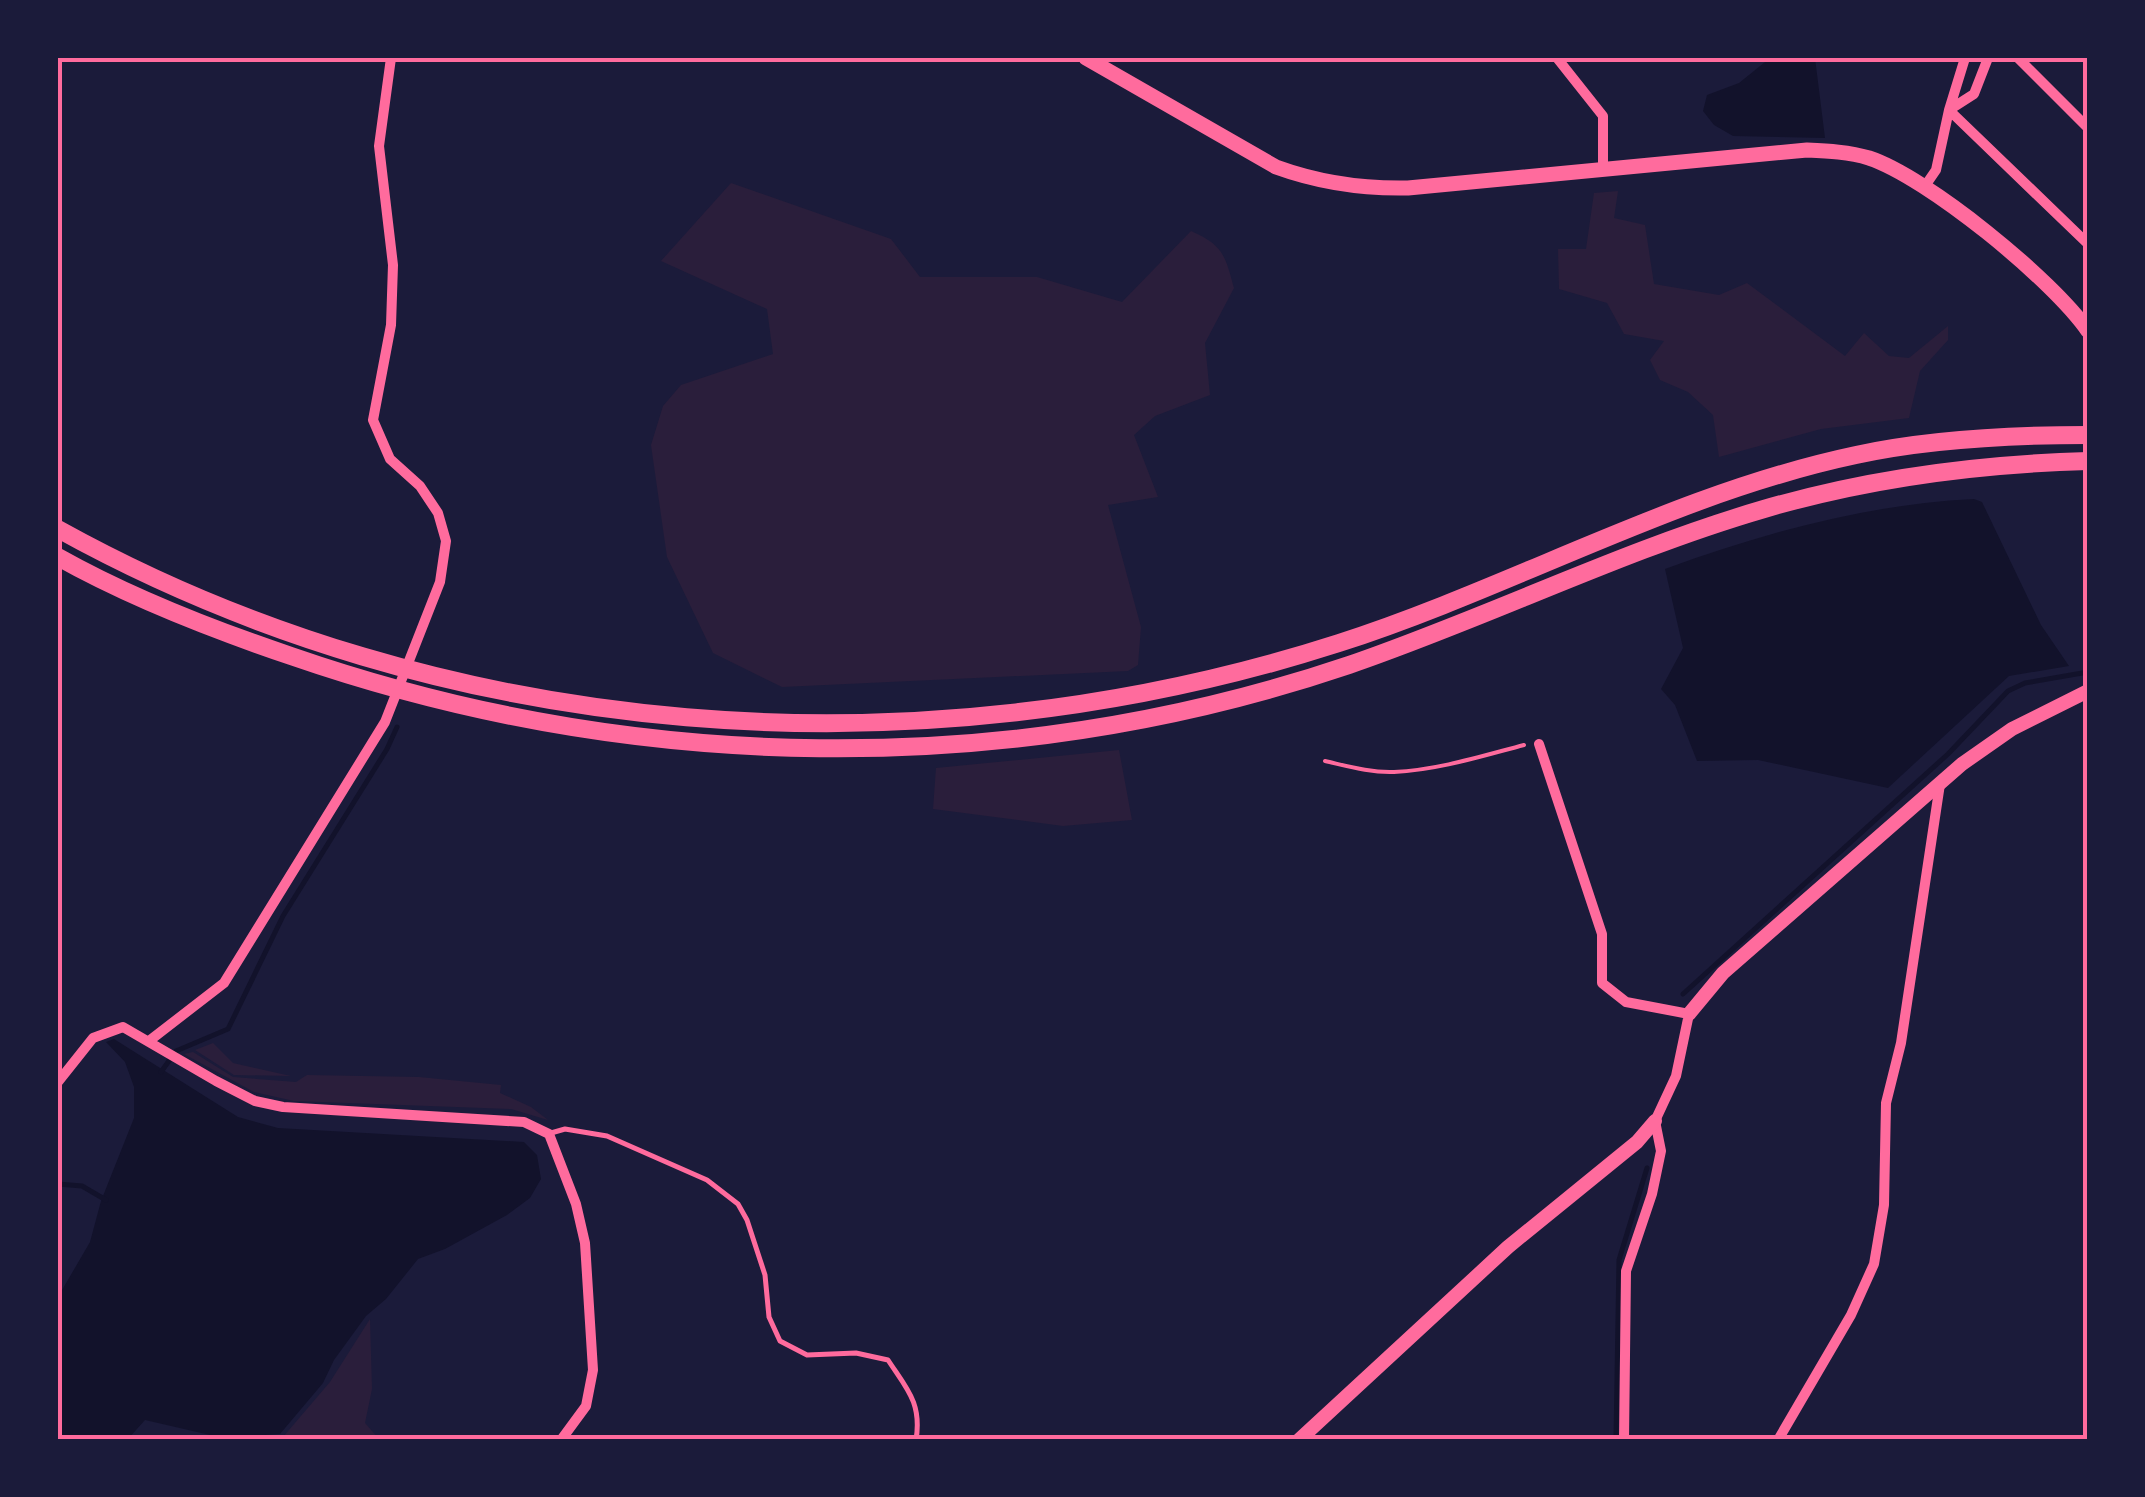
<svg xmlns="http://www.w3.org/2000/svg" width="2145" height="1497" font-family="'Noto Sans',sans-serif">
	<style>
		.green { fill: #2a1e3b }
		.water { fill: #12122b }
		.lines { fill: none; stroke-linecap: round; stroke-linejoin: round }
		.stream { stroke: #12122b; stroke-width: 5 }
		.path { stroke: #ff6b9d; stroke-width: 4 }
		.service { stroke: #ff6b9d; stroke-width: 5 }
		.minor { stroke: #ff6b9d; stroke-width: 10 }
		.tertiary { stroke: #ff6b9d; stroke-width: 14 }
		.secondary { stroke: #ff6b9d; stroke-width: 15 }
		.trunk { stroke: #ff6b9d; stroke-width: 18 }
		.neatline { fill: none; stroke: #ff6b9d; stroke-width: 4 }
	</style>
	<rect width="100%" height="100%" fill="#1b1b3a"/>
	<path class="green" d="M731 183 891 239 920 277H1037L1122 302 1191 231C1223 245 1225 255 1234 288L1205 343 1210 395 1155 416 1134 435 1158 497 1108 505 1141 627 1138 665 1128 671 782 687 713 653 667 557 651 445 663 406 681 385 773 354 767 309 661 261Z
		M1618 191 1614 218 1645 225 1654 284 1719 295 1747 283 1845 356 1864 333 1889 356 1909 358 1948 326V340L1920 371 1909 418 1821 429 1719 457 1713 415 1688 392 1660 380 1650 360 1664 341 1624 334 1607 303 1559 289 1558 249H1586L1594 193Z
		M1119 750 1132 820 1063 826 933 809 936 768Z
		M213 1043 233 1063 291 1076 234 1075 195 1050Z
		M193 1052 233 1077 296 1082 307 1075 419 1077 501 1085 500 1093 531 1107 548 1120 511 1109 294 1101 254 1092 184 1054Z
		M370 1319 372 1389 365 1423 379 1439H266L283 1437 330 1382Z"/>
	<path class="water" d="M1770 58H1815L1825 138 1733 136 1714 125 1703 111 1707 95 1739 83Z
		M1974 499 1982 502 2041 625 2069 666 2009 676 1888 788 1758 760 1697 761 1675 705 1661 689 1683 648 1665 569C1764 533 1867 504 1974 499Z
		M114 1039 238 1117 278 1128 524 1142 537 1155 541 1179 530 1198 507 1215 445 1249 418 1259 386 1299 366 1316 334 1360 323 1383 280 1434 223 1438 145 1420 128 1439H58V1297L90 1242 101 1201 134 1118V1087L125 1062 106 1042Z"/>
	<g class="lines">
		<path class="stream" d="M1683 994 1948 754 2008 691 2025 683 2088 672
			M161 1072 176 1051 228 1029 283 916 387 749 397 727
			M58 1184 82 1186 106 1200
			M1616 1440 1619 1260 1647 1168"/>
		<path class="path" d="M1325 761C1347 766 1371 773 1394 772 1438 770 1482 756 1524 745"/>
		<path class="service" d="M551 1133 565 1129 607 1136 707 1180 738 1204 747 1220 765 1275 769 1317 780 1341 807 1355 856 1353 888 1360C907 1389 922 1403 916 1440"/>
		<path class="minor" d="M1557 58 1603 116V171
			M1988 58 1974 94 1949 110 2088 244
			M2018 58 2088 128
			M1925 186 1936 170 1949 110 1965 58
			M1539 744 1602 934V983L1626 1002 1689 1014 1676 1076 1655 1121 1661 1151 1652 1194 1626 1271 1624 1440
			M149 1041 224 983 385 722 440 582 446 541 438 513 420 486 390 459 373 420 391 325 393 265 379 146 391 58
			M58 1082 93 1038 123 1027 216 1081 255 1101 283 1107 524 1122 549 1134 576 1204 585 1243 593 1370 586 1406 561 1440
			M1778 1440 1851 1315 1874 1264 1884 1205 1886 1103 1901 1043 1940 784"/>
		<path class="tertiary" d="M1689 1014 1723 973 1962 764 2012 729 2088 691
			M1299 1440 1508 1247 1637 1142 1655 1121"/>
		<path class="secondary" d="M1086 58 1276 167C1320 183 1361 189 1408 188L1807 150C1828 151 1849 152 1869 158 1927 177 2053 280 2088 331"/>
		<path class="trunk" d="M58 529C446 744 919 778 1339 643 1513 587 1676 493 1856 455 1930 439 2012 435 2088 435
			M58 557C131 598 211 629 291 656 632 774 1006 781 1349 665 1489 617 1623 550 1764 509 1870 478 1978 464 2088 461"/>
	</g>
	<rect width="2145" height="1497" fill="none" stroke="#1b1b3a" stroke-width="120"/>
	<rect x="60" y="60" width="2025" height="1377" class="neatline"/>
</svg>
